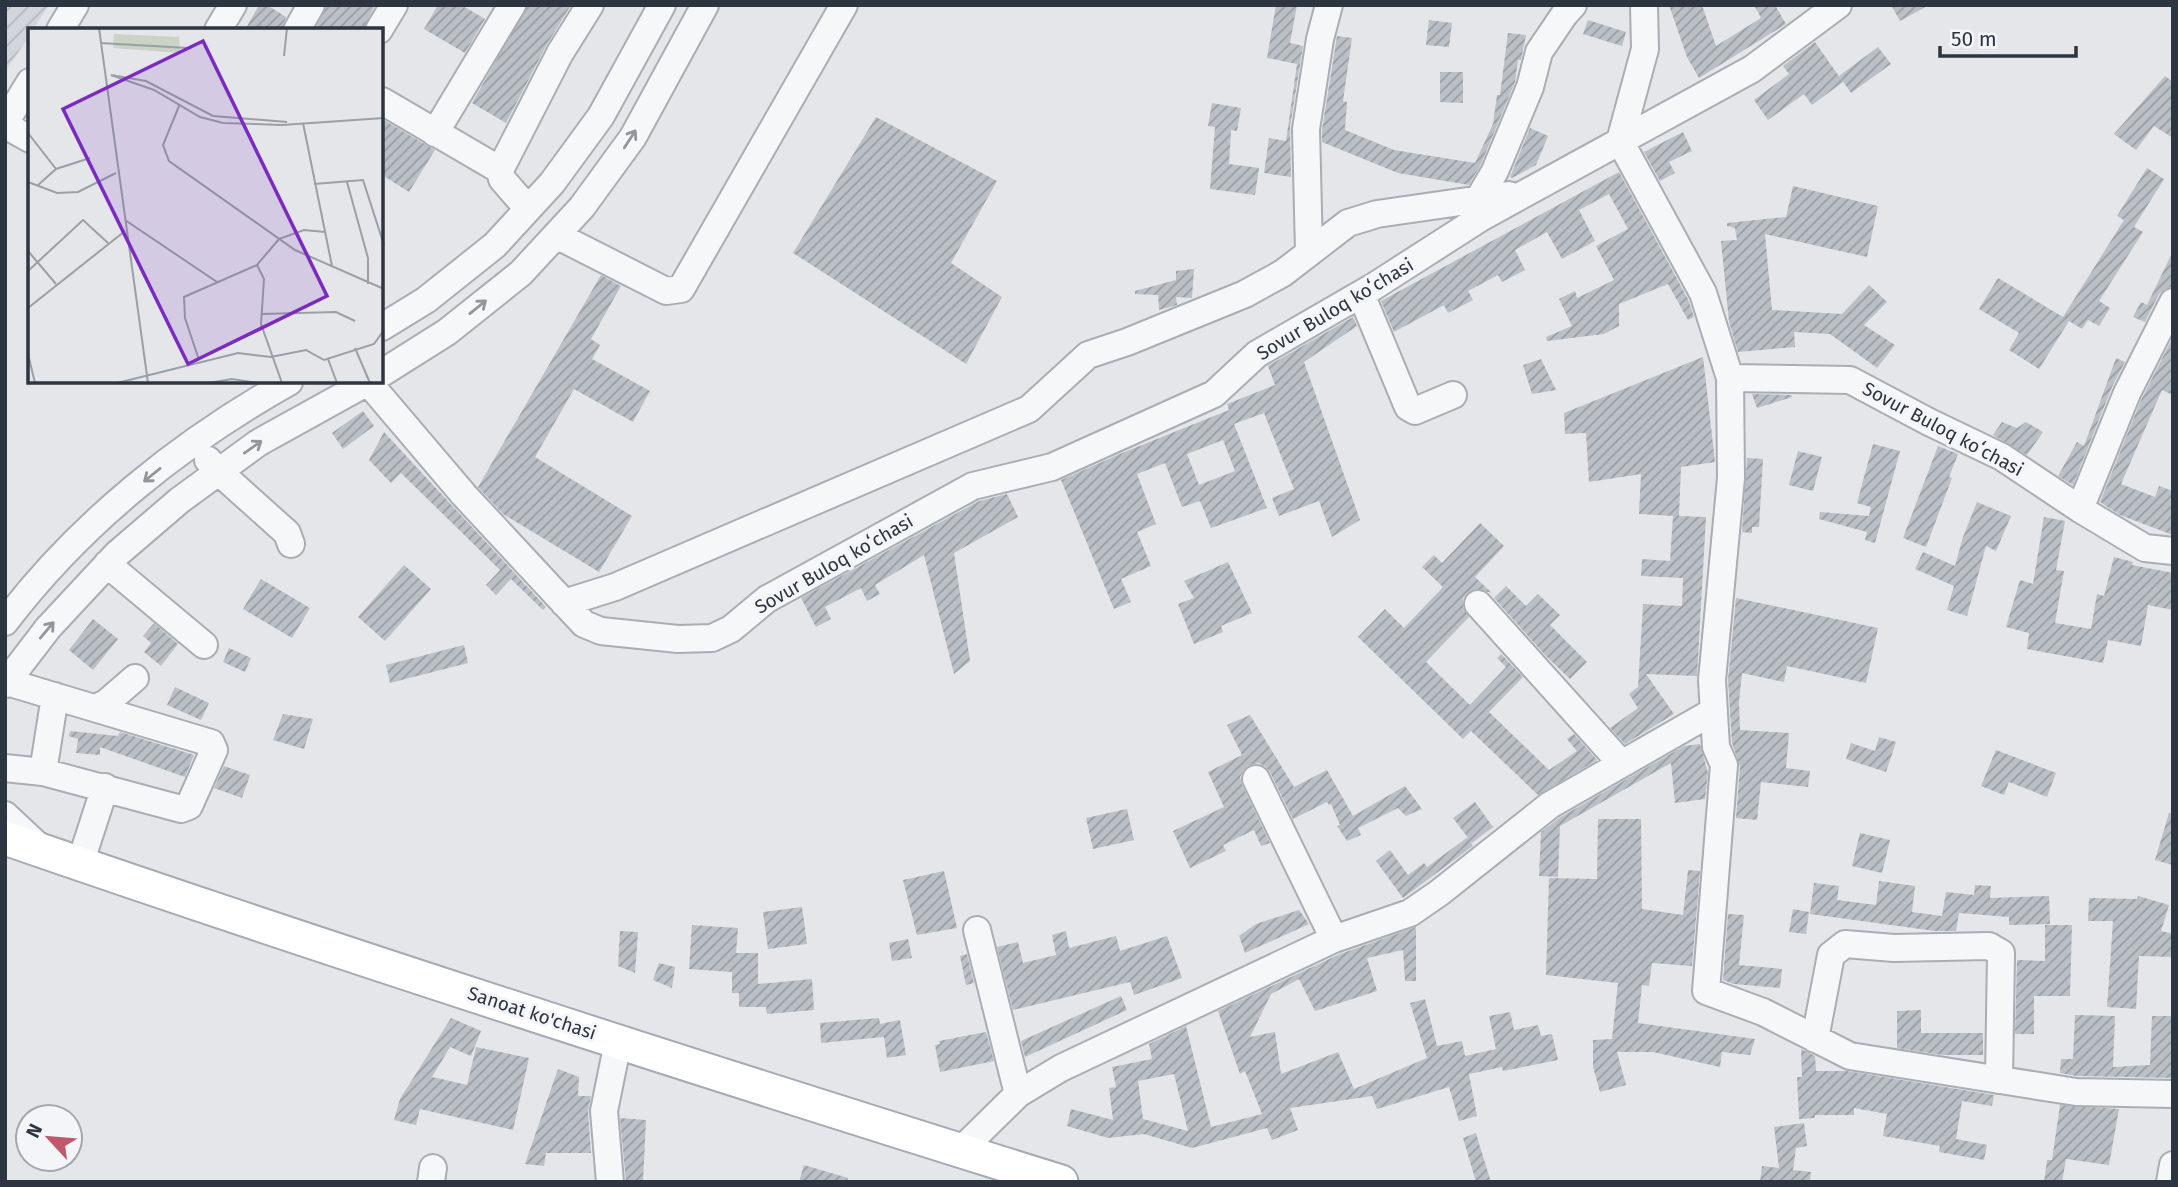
<svg xmlns="http://www.w3.org/2000/svg" width="2178" height="1187" font-family="'Fira Sans',sans-serif">
	<style>
		.industrial { fill: url(#industrial-furrows) }
		.building { fill: url(#building-hatch); fill-rule: evenodd }
		.lines { fill: none; stroke-linecap: round; stroke-linejoin: round }
		.minor-casing { stroke: #a9adb4; stroke-width: 30 }
		.major-casing { stroke: #a4abb4; stroke-width: 37 }
		.minor { stroke: #f6f7f9; stroke-width: 26 }
		.major { stroke: #fff; stroke-width: 33 }
		.oneway { stroke: #92969c }
		.labels { text-anchor: middle; dominant-baseline: central; stroke-width: 6; stroke-linejoin: round; paint-order: stroke }
		.street-label { font-size: 19px; fill: #2d3540; stroke: #f3f5f8 }
		.inset-road { fill: none; stroke: #9b9fa6; stroke-width: 2 }
		.view { fill: #7b2cbf; fill-opacity: 0.15; stroke: #7b2cbf; stroke-width: 3.5 }
		.inset-edge { fill: none; stroke: #2d3540; stroke-width: 3.5 }
	</style>
	<defs>
		<pattern id="industrial-furrows" width="10" height="10" patternUnits="userSpaceOnUse" patternTransform="scale(1.75)"><rect width="10" height="10" fill="#d2d6dc"/><path d="M-1 1l2-2M0 10L10 0M9 11l2-2" fill="none" stroke="#b5b8be"/></pattern>
		<pattern id="building-hatch" width="6" height="6" patternUnits="userSpaceOnUse" patternTransform="scale(1.75)"><rect width="6" height="6" fill="#bbc0c6"/><path d="M-1 1l2-2M0 6l6-6M5 7l2-2" fill="none" stroke="#989da2"/></pattern>
	</defs>
	<rect width="100%" height="100%" fill="#e4e6ea"/>
	<path class="industrial" d="M5 5H49L33 30H30V35L5 72Z"/>
	<path class="building" d="M259 5H267L286 17 281 30H245Z
		M327 5H375L363 30H315Z
		M438 5H461L485 19 465 53 424 29Z
		M528 5H571L546 46 506 123 472 103Z
		M1276 5H1297L1290 43 1303 46 1290 127 1291 177 1264 173 1269 138 1286 141 1297 64 1267 58Z
		M1669 5H1702L1716 46 1761 18 1754 5H1775L1786 24 1699 78 1687 57Z
		M1891 5H1929L1900 21Z
		M1429 20 1452 23 1449 47 1426 45Z
		M1588 20 1626 32 1622 46 1583 34Z
		M1508 33 1526 35 1521 60H1518L1515 82 1481 164 1469 185 1398 173 1322 142V130L1337 36 1352 38 1343 101 1347 102 1345 130 1394 150 1475 163 1493 124 1497 95H1500Z
		M1815 42 1843 82 1812 105 1804 94 1768 120 1754 100 1789 74 1783 66Z
		M1878 47 1891 64 1851 93 1839 76Z
		M1440 72H1463V103L1440 102Z
		M2165 76 2173 82V138L2154 126 2136 150 2114 134Z
		M1212 103 1241 108 1237 131 1231 130 1229 164 1259 168 1255 195 1210 189 1215 127 1208 126Z
		M876 117 997 181 951 263 1002 297 966 364 793 253Z
		M382 119 435 150 409 192 382 175Z
		M1530 128 1548 136 1536 165 1512 178 1510 177Z
		M1683 132 1692 151 1669 162 1675 173 1660 181 1644 152Z
		M2147 168 2164 179 2134 227 2143 232 2099 301 2110 308 2099 326 2088 320 2082 329 2069 321 2039 369 2009 350 2019 333 1979 309 1998 278 2063 317 2124 220 2117 216Z
		M1619 172 1688 299 1694 317 1688 320 1668 284 1619 304V326L1604 334 1547 341 1546 337 1572 326 1559 299 1575 291 1577 298 1614 280 1596 246 1628 229 1609 194 1579 210 1595 241 1562 259 1547 232 1515 250 1525 270 1502 282 1498 275 1468 291 1473 300 1448 313 1444 305 1394 332 1381 301Z
		M1793 186 1878 206 1867 257 1765 234 1772 310 1842 314 1869 285 1887 302 1864 325 1895 345 1877 368 1830 334 1794 332 1795 347 1738 352 1729 322 1721 241 1737 240 1735 228 1727 226V223L1786 217Z
		M2173 251V286L2165 289 2159 294 2145 322 2133 317 2141 302 2147 305Z
		M1194 269 1192 298 1176 297 1177 305 1159 310 1158 295 1135 294V291L1176 280V271Z
		M601 275 621 286 591 339 600 345 592 359 650 391 633 422 574 389 535 457 632 516 599 572 503 514 478 487Z
		M1353 317 1357 326 1304 362 1360 520 1332 537 1319 501 1279 516 1272 498 1294 489 1264 413 1234 424 1267 508 1211 528 1200 501 1182 507 1165 463 1137 474 1156 524 1137 532 1151 566 1121 579 1131 602 1114 609 1061 480 1122 453 1229 410 1227 404 1275 385 1268 366ZM1223 440 1235 471 1199 485 1187 454Z
		M2173 337V395L2162 390 2121 484 2155 497 2159 486 2173 491V535L2120 515 2100 502 2141 400Z
		M1703 357 1715 462 1681 467 1679 516 1706 517 1697 676 1646 674 1674 714 1625 744 1610 728 1638 708 1629 694 1638 687 1643 604 1682 606 1683 578 1641 576 1642 559 1670 561 1673 516 1639 514 1641 474 1589 482 1586 433 1565 434 1564 413Z
		M2116 358 2125 362 2112 387 2073 485 2058 476 2077 442 2084 446Z
		M1541 359 1556 390 1532 394 1523 365Z
		M1752 394 1791 395 1792 397 1757 408Z
		M363 411 374 426 343 449 332 433Z
		M2002 422 2017 428 2026 422 2043 432 2027 455 1993 435Z
		M384 432 546 607 543 610 511 579 496 595 486 585 500 570 401 473 391 483 369 460Z
		M1873 444 1900 451 1875 543 1865 540 1867 532 1819 519 1820 512 1869 516 1871 507 1857 503Z
		M1938 446 1958 454 1949 477 1952 478 1926 547 1903 538Z
		M1798 451 1822 457 1813 491 1789 485Z
		M1747 458 1763 459 1759 527H1752V533L1742 532Z
		M1007 494 1018 517 954 553 970 661 954 674 924 555 875 585 880 594 867 601 861 588 825 607 831 619 816 627 801 598 979 501Z
		M1977 502 2011 516 1996 551 1986 546 1967 616 1947 610 1954 586 1915 569 1923 552 1955 566 1963 537Z
		M2044 517 2065 521 2056 570 2064 571 2055 623 2091 629 2097 594 2104 596 2114 557 2133 562 2132 565 2173 573V610L2148 605 2141 646 2108 640 2103 663 2027 649 2029 633 2006 627 2020 580 2033 584Z
		M1480 523 1504 546 1475 577 1492 593 1475 589 1467 593 1463 598V607L1469 617 1426 662 1470 705 1506 667 1497 658 1501 654 1523 677 1489 712 1549 770 1577 751 1567 739 1574 734 1597 760 1538 795 1471 731 1463 739 1358 637 1385 609 1404 628 1443 587 1422 567 1434 555 1442 563Z
		M1228 562 1252 613 1221 626 1223 632 1194 644 1178 604 1194 598 1184 581Z
		M404 565 431 589 385 641 358 617Z
		M261 579 310 608 292 638 243 609Z
		M1506 586 1526 606 1538 594 1560 615 1550 625 1587 662 1570 679 1545 655 1494 598Z
		M1736 598 1878 628 1866 683 1787 666 1784 682 1742 673 1739 702 1740 730 1789 733 1786 768 1810 771 1808 787 1761 782 1757 820 1736 818 1740 766 1732 743 1728 680Z
		M93 619 118 639 93 670 69 650Z
		M154 623 178 644 161 666 144 652 151 643 143 636Z
		M464 645 468 663 390 683 386 665Z
		M229 648 251 658 245 672 223 662Z
		M175 687 209 703 201 720 167 705Z
		M283 714 313 719 304 749 273 740Z
		M1250 715 1294 787 1327 770 1353 816 1405 786 1422 809 1406 816 1398 808 1358 828 1361 835 1347 841 1337 826 1340 825 1331 804 1329 805 1327 802 1293 819 1270 772 1265 766 1258 763 1250 765 1243 771 1240 777 1242 785 1270 843 1261 846 1254 830 1223 845 1226 851 1190 868 1173 831 1224 807 1208 772 1242 755 1227 725Z
		M70 731 118 736 120 732 194 755 185 777 100 747V755L76 753 78 739 69 736Z
		M1879 737 1896 742 1886 772 1846 759 1851 743 1875 751Z
		M1700 744 1708 773 1705 799 1675 803 1671 763 1560 826 1558 877 1539 876 1541 832 1559 818 1684 746Z
		M1996 750 2056 773 2047 797 2009 782 2004 795 1981 786Z
		M224 766 250 775 242 798 214 788Z
		M1475 802 1493 827 1472 843 1453 818Z
		M1127 809 1134 840 1093 849 1086 818Z
		M2169 813 2173 814V865L2155 860Z
		M1598 819H1641L1642 909 1683 915 1688 870 1700 871 1692 966 1652 963 1649 986 1642 985 1638 1023 1755 1039 1750 1055 1722 1052 1720 1067 1653 1052H1617L1626 1085 1600 1092 1593 1067V1040L1612 1039 1618 983 1546 975 1549 878 1597 879Z
		M1860 833 1890 840 1882 873 1852 866Z
		M1468 837 1473 846 1403 898 1376 861 1390 850 1408 875 1424 863 1427 867Z
		M944 871 957 928 917 935 903 880Z
		M1879 881 1915 886 1912 912 1942 916 1946 892 1974 895 1975 885 1991 886 1990 898 2049 896 2050 924 2009 925V917L1959 913 1956 931H1935L1810 914 1814 883 1839 886 1837 900 1876 905Z
		M2138 896 2169 905 2161 931 2173 934V957L2139 956 2136 1009 2107 1007 2113 921H2088L2089 898 2137 899Z
		M802 907 807 944 768 949 763 912Z
		M1793 909 1809 912 1806 934 1789 932Z
		M1299 910 1309 924 1245 953 1239 936 1256 924Z
		M1728 914 1744 915 1739 965 1782 969 1780 988 1734 984 1723 980Z
		M692 925 738 928 736 953H758V984L812 979 814 1010 767 1014 766 1007H739V993H732V972L689 969Z
		M2045 925H2072L2070 996H2034V1034H2015L2017 960 2045 961Z
		M1416 927V981H1405L1403 950 1367 958 1377 991 1315 1011 1299 979 1271 994 1250 1037 1275 1032 1281 1074 1338 1052 1354 1089 1427 1058 1410 1003 1425 999 1437 1046 1462 1041 1465 1056 1496 1049 1489 1016 1510 1012 1514 1030 1538 1025 1541 1036 1552 1034 1558 1060 1503 1071 1502 1067 1469 1074 1477 1116 1459 1121 1449 1087 1377 1109 1372 1096 1290 1108 1298 1130 1272 1140 1267 1128 1192 1148 1144 1134 1108 1138 1067 1126 1071 1109 1113 1120 1109 1088 1116 1087 1112 1067 1152 1059 1149 1044 1186 1026 1211 1127 1262 1114 1245 1071 1240 1074 1218 1011 1340 954ZM1174 1074 1188 1131 1143 1119 1138 1081Z
		M620 931 638 932 635 973 618 966Z
		M1066 931 1069 948 1116 936 1120 951 1167 936 1182 978 1134 995 1130 982 1013 1010 997 947 1018 942 1023 963 1056 955 1052 935Z
		M908 939 912 958 892 961 889 943Z
		M967 954 974 983 966 985 960 956Z
		M659 963 675 967 672 988 653 980Z
		M1121 996 1127 1010 1025 1057 1021 1041Z
		M1921 1010V1033H1983V1055H1943L1897 1048V1011Z
		M2075 1015 2115 1016 2113 1067 2150 1065 2152 1016H2173V1078L2077 1076 2060 1073 2061 1059H2073Z
		M451 1018 481 1031 471 1056 450 1047 432 1077 467 1085 476 1047 529 1058 513 1130 420 1109 416 1125 394 1120 400 1099Z
		M879 1018 880 1024 900 1020 906 1055 887 1058 884 1037 821 1043 820 1023Z
		M986 1032 994 1061 940 1072 935 1045 940 1044 939 1041Z
		M1801 1049 1815 1056 1816 1071H1847L1994 1095 1992 1106 1962 1101 1956 1139 1987 1145 1984 1160 1939 1152 1940 1146 1883 1136 1887 1114 1854 1108V1115H1815V1118L1799 1119 1797 1077H1802Z
		M558 1069 579 1077 578 1096H591L588 1112 591 1153H546L544 1166 525 1164Z
		M2060 1105 2119 1109 2109 1165 2066 1159 2062 1182H2044L2047 1160H2052Z
		M620 1118 646 1120 643 1182H626Z
		M1804 1123 1807 1146 1796 1148 1793 1170 1811 1172 1810 1182H1760L1762 1166 1779 1168 1774 1127Z
		M1476 1133 1480 1147 1491 1182H1476L1463 1138Z
		M804 1165 848 1178 847 1182H799Z"/>
	<g class="lines">
		<defs>
			<path id="minor" d="M60 30 75 5
				M218 30 233 5
				M297 30 311 5
				M379 30 394 5
				M382 101 500 170
				M5 123 30 82
				M5 125 30 139
				M435 133 512 5
				M1620 141 1703 293 1730 378 1731 478 1712 680 1716 747 1724 765 1706 991 1763 1012 1850 1056 2076 1092 2173 1094
				M1620 141 1645 49 1644 5
				M1478 200 1495 171 1530 87 1539 52 1564 15 1573 5
				M528 209 502 179 500 170 560 53 590 5
				M556 235 666 291 681 289 844 5
				M1309 252 1306 129 1320 39 1329 5
				M1361 294 1408 407 1415 411 1453 395
				M382 327 426 300 495 245 552 183 601 116 662 5
				M382 373 447 332 521 273 582 207 633 137 705 5
				M1730 378 1850 380 1929 422 2002 457 2080 509 2145 548 2173 551
				M208 460 219 472 287 533 291 544
				M2080 509 2127 393 2173 302
				M107 564 204 645
				M564 603 615 587 1029 409 1088 355 1127 342 1245 294 1283 273 1348 223 1377 214 1509 195
				M1478 604 1621 763
				M5 622C80 523 182 442 289 382
				M5 684 48 628 117 554 180 500 258 443 368 382 464 495 584 624 601 631 678 639 712 638 731 629 767 599 973 486 1052 467 1214 394 1257 354 1373 287 1482 217 1752 69 1838 5
				M96 708 106 703 135 678
				M5 768 43 772 181 809 189 806 214 750 211 743 7 682
				M43 772 55 696
				M1256 779 1334 939
				M5 815 37 845
				M80 864 105 787
				M977 930 1018 1094
				M1815 1039 1831 955 1845 944 1894 948 1989 946 2001 953 1999 1080
				M959 1152 1018 1094 1061 1068 1334 939 1410 913 1439 893 1550 805 1714 711
				M431 1182 433 1168
				M610 1182 604 1111 618 1042
				M2170 1182 2173 1165"/>
			<path id="major" d="M5 838C355 959 708 1072 1061 1182"/>
		</defs>
		<use href="#minor" class="minor-casing"/>
		<use href="#major" class="major-casing"/>
		<use href="#minor" class="minor"/>
		<use href="#major" class="major"/>
	</g>
	<defs><path id="oneway-shaft" d="M-6 0H5M1.5-3L5.5 0L1.5 3" fill="none" stroke-width="1.6" stroke-linecap="round" stroke-linejoin="round" transform="scale(1.75)"/></defs>
	<g class="oneway">
		<use href="#oneway-shaft" transform="translate(630 139) rotate(-57)"/>
		<use href="#oneway-shaft" transform="translate(478 307) rotate(-39)"/>
		<use href="#oneway-shaft" transform="translate(253 447) rotate(-35)"/>
		<use href="#oneway-shaft" transform="translate(152 475) rotate(141)"/>
		<use href="#oneway-shaft" transform="translate(47 630) rotate(-50)"/>
	</g>
	<g class="labels">
		<g class="street-label">
			<text transform="translate(1335 309) rotate(-31)">Sovur Buloq koʻchasi</text>
			<text transform="translate(1943 429) rotate(28)">Sovur Buloq koʻchasi</text>
			<text transform="translate(834 564) rotate(-30)">Sovur Buloq koʻchasi</text>
			<text transform="translate(532 1013) rotate(18)">Sanoat ko'chasi</text>
		</g>
	</g>
	<g transform="translate(28 28)">
		<rect width="355" height="355" fill="#e4e6ea"/>
		<path d="M86 6 151 9 152 25 85 20Z" fill="#cad3c6"/>
		<path class="inset-road" d="M71 0 120 355M72 15 160 20M256 28 259 0M83 47 126 62 172 89 195 95 254 97 356 90M83 47 118 53 185 88 259 94M151 78 135 117 141 133 267 222 356 261M275 95 304 238M0 105 28 141M0 154 29 165 50 164 88 145M319 154 340 230V256M286 156 335 152 356 217M9 158 28 141 62 130M97 192 189 254M251 211 276 202 297 204M0 223 28 256M229 237 236 251 233 296 254 355M0 243 55 192 80 215M0 280 97 203M234 286 308 284 327 293M327 320 342 355M0 326 7 355M300 331 309 355M171 332 157 290 156 269 229 237 251 211M89 355 210 325 243 329 278 322 296 332 346 316 356 302M180 355 204 351 229 355"/>
		<path class="view" d="M175 13 299 268 160 336 35 81Z"/>
		<rect width="355" height="355" class="inset-edge"/>
	</g>
	<rect width="2178" height="1187" fill="none" stroke="#2d3540" stroke-width="14"/>
	<g transform="translate(49 1138) rotate(296)"><circle r="33" fill="#f3f5f8" stroke="#a4a8ae" stroke-width="2"/>
	<path d="M0-5L12 26L0 18L-12 26Z" fill="#c0586c"/>
	<text y="-10" font-size="19" font-weight="bold" text-anchor="middle" fill="#2d3540">N</text>
	</g>
	<path d="M1940 46v10h136v-10" fill="none" stroke="#2d3540" stroke-width="3.5"/>
	<text x="1951" y="46" font-size="21" fill="#2d3540" stroke="#f3f5f8" stroke-width="5" paint-order="stroke">50 m</text>
</svg>
